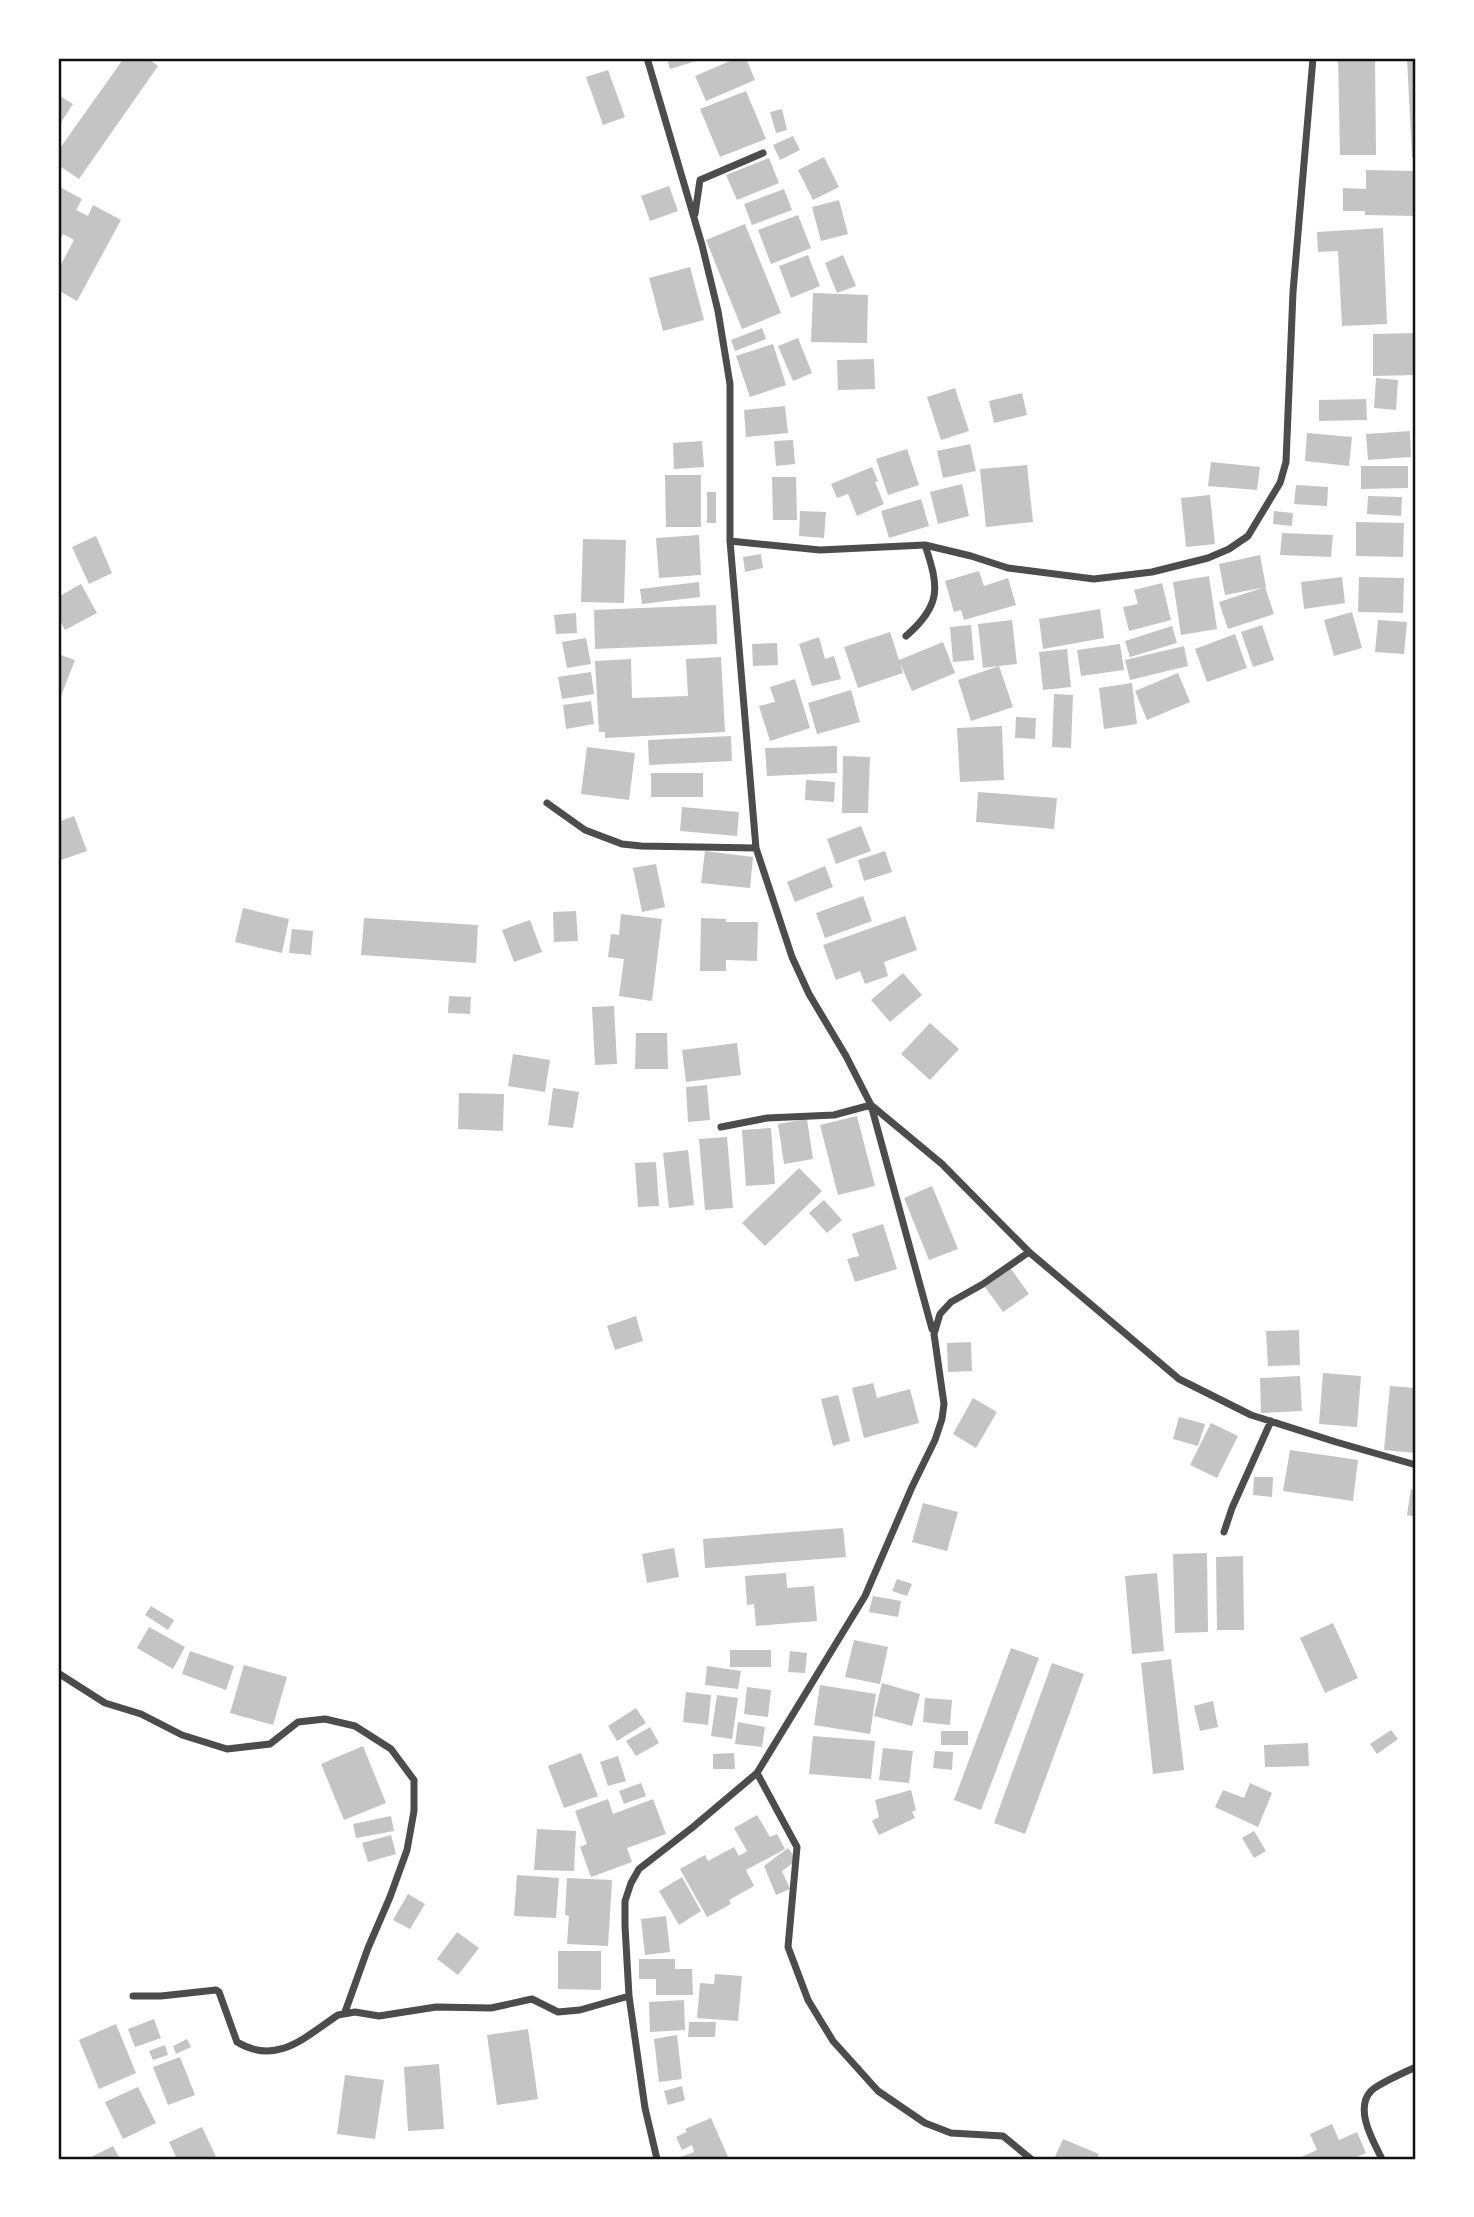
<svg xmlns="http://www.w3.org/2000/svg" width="1474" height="2217" font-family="Roboto,sans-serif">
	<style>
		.building { fill: #c4c4c4 }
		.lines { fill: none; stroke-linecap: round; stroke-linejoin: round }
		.minor { stroke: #4c4c4c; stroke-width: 7 }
		.neatline { fill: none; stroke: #111; stroke-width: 2.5 }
	</style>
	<rect width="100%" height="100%" fill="#fff"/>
	<path class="building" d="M124 58H147L158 66 79 179 58 165V151Z
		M667 58H706L670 69Z
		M737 58H746L755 80 706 101 695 76Z
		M1338 58H1375L1376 155H1340Z
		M1407 58H1416V158H1412Z
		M608 70 625 117 603 125 586 77Z
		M746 91 766 139 720 157 700 109Z
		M58 95 73 104 58 127Z
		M782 109 787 130 776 133 770 112Z
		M793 136 800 150 780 160 773 145Z
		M824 157 839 187 813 200 798 170Z
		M769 158 779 183 737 200 726 175Z
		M1366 170 1416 171 1415 216 1365 215V211H1343V188L1366 189Z
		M58 186 82 199 76 210 88 216 93 205 121 220 77 301 58 290V270L74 240 63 234 58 244Z
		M669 186 678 211 650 221 641 196Z
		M784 189 792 210 752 225 744 204Z
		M839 200 848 234 821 241 812 207Z
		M798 215 811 248 771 264 758 230Z
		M745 224 781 313 742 329 706 240Z
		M1383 228 1387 324 1342 326 1338 251 1318 252 1317 232Z
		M808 255 820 286 791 298 779 266Z
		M843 255 856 286 837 293 825 263Z
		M690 267 704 320 663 331 649 278Z
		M813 293 868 295 867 343 811 342Z
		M762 328 766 339 735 351 731 340Z
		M1416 333V375L1373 376V334Z
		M798 338 812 373 793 381 778 346Z
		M773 344 786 385 750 397 736 356Z
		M874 359 875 389 838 390 837 360Z
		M1376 378 1398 380 1396 410 1374 408Z
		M955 388 969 431 941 440 927 397Z
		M1022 393 1027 415 994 423 989 401Z
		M1366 399 1367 420 1319 421V400Z
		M785 406 788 433 746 437 744 410Z
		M1410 431 1411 457 1368 460 1366 434Z
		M1307 433 1352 437 1349 466 1305 461Z
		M793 440 795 464 776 466 774 441Z
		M702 441 704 467 674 469 673 443Z
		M970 444 976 471 943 478 937 451Z
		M907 449 919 485 888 495 876 459Z
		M1211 462 1260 467 1257 490 1208 486Z
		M1027 465 1033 522 986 527 980 469Z
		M1361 466H1408V488L1361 489Z
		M872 467 878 481 875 482 884 504 857 516 848 494 837 498 831 484Z
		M665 475H701V527H666Z
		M772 477H796L797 520H773Z
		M962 484 969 516 938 524 930 492Z
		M1296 485 1328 487 1327 506 1294 504Z
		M707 492H716V523H707Z
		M1210 495 1215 544 1186 547 1181 498Z
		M1368 496 1402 497 1401 516 1367 514Z
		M921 499 929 526 889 538 881 511Z
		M800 511 826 512 824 538 799 536Z
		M1274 511 1293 513 1292 526 1273 524Z
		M1356 522 1404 523 1403 557 1356 556Z
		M1282 533 1333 535 1331 557 1280 555Z
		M699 535 701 575 659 578 656 538Z
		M96 536 112 573 89 584 72 547Z
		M583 539 626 540 624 603 581 602Z
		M761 554 763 568 745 572 743 557Z
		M1260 555 1266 587 1225 595 1219 564Z
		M979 571 984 586 1008 578 1016 605 964 620 961 610 954 612 945 581Z
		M1209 576 1217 629 1181 635 1173 582Z
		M1342 577 1345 603 1304 609 1301 582Z
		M1359 577 1404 578 1403 613 1358 612Z
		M699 582 700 597 642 604 640 589Z
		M1162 583 1171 620 1129 631 1123 607 1138 604 1134 590Z
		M81 584 97 613 65 630 58 617V597Z
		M1265 587 1274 614 1228 629 1219 602Z
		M716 605 717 644 595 649 594 610Z
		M1100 609 1104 638 1043 649 1039 619Z
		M1352 612 1362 648 1334 656 1324 620Z
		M576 613 577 633 556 634 554 615Z
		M1012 620 1017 664 999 666 1013 707 971 721 958 680 999 666 983 668 978 624Z
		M1378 620 1407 622 1404 654 1375 652Z
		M971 625 974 660 953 662 950 627Z
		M1262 625 1274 660 1253 667 1241 632Z
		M1172 626 1177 643 1130 657 1125 641Z
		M890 632 899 660 943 642 955 673 912 691 900 663 903 673 858 688 844 647Z
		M1235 634 1247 668 1207 682 1195 649Z
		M819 637 825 659 834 656 841 679 812 686 799 644Z
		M586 638 591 664 567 668 562 642Z
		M777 643 778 665 753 666 752 644Z
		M1120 644 1124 670 1081 676 1077 650Z
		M1184 646 1188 666 1130 680 1125 660Z
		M1067 649 1071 687 1043 690 1039 652Z
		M58 654 75 660 61 696 58 695Z
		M721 657 725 732 605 738V732H599L595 661 631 659 632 698 688 696 686 659Z
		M591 672 594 694 562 699 558 677Z
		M1178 673 1190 702 1147 720 1135 691Z
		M795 679 810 728 770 741 759 706 775 702 770 687Z
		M1132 683 1137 724 1104 729 1099 688Z
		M851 690 860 722 817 734 808 703Z
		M1054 694 1073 695 1071 748 1052 747Z
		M591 701 594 724 566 729 563 705Z
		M1016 717 1036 718 1035 739 1015 738Z
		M1002 726 1004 780 960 782 957 728Z
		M731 736 732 761 649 765 648 740Z
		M837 746V773L767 776 765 748Z
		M587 747 635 753 629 800 581 794Z
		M843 756 870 757 868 813H842Z
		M651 773H703V797H651Z
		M806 780 835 782 834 802 805 800Z
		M978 792 1057 798 1054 829 976 822Z
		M682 807 739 812 737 836 680 831Z
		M74 816 87 851 58 861V822Z
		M861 826 871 851 836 864 827 839Z
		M705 851 753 857 750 888 701 883Z
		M885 851 892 872 864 881 858 860Z
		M656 864 665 907 642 912 633 868Z
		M825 866 833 887 795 902 787 882Z
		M863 896 872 921 825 938 816 913Z
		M243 908 289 919 282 953 235 942Z
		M576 911 578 941 554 942 553 912Z
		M621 914 662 919 652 1001 619 996 624 959 608 957 611 934 619 935Z
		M905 916 917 950 884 962 888 976 865 984 860 971 836 980 823 945Z
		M364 918 478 925 476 963 361 955Z
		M701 918 726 919V922H758L757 961 726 960V971H700Z
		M530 920 542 952 514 962 502 930Z
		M292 929 313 931 311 955 289 953Z
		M903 973 922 995 890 1022 871 1000Z
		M449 996 471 997 470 1014 448 1013Z
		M614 1006 617 1064 595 1065 592 1007Z
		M930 1023 959 1049 930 1080 901 1054Z
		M636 1033H667L668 1069H635Z
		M737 1043 741 1075 686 1082 682 1050Z
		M513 1054 550 1060 545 1092 508 1086Z
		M707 1085 710 1120 688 1122 686 1087Z
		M553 1088 579 1092 573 1128 548 1125Z
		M459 1093 504 1094 503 1131 458 1129Z
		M857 1116 875 1186 838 1195 820 1125Z
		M807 1119 813 1159 784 1164 778 1124Z
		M771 1128 775 1184 746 1186 742 1130Z
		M727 1137 733 1208 705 1210 699 1139Z
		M688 1150 694 1205 669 1208 663 1153Z
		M656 1162 659 1206 638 1207 635 1163Z
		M799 1168 822 1191 765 1246 742 1223Z
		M932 1186 958 1249 929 1260 904 1198Z
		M824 1200 842 1220 827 1233 809 1213Z
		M883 1224 897 1269 855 1282 847 1259 859 1256 852 1234Z
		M1011 1269 1029 1294 1003 1312 985 1287Z
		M636 1316 643 1341 615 1350 607 1326Z
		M1299 1330 1300 1365 1268 1366 1266 1331Z
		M971 1342 972 1371 948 1372 947 1343Z
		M1323 1373 1361 1376 1357 1427 1319 1424Z
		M1300 1376 1302 1411 1261 1413 1260 1378Z
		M873 1383 877 1398 910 1389 919 1423 864 1438 852 1388Z
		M1390 1386 1416 1388V1453L1384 1450Z
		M838 1395 850 1441 833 1446 821 1399Z
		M973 1398 997 1412 976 1448 953 1434Z
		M1179 1417 1205 1424 1198 1446 1173 1439Z
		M1211 1423 1238 1436 1217 1478 1190 1465Z
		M1290 1450 1358 1460 1353 1501 1283 1491Z
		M1254 1477H1273L1272 1497 1253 1495Z
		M1411 1489 1416 1490V1517L1407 1515Z
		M923 1503 958 1512 947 1551 912 1542Z
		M843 1528 846 1557 705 1568 703 1539Z
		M674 1548 679 1577 647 1583 642 1554Z
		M1207 1553 1208 1632 1175 1633 1173 1554Z
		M1243 1556 1244 1630H1217L1216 1557Z
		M786 1573 787 1588 814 1586 817 1621 756 1626 754 1604 747 1605 745 1576Z
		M1157 1573 1164 1651 1132 1654 1125 1576Z
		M897 1579 912 1584 907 1596 892 1591Z
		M873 1596 901 1601 898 1617 869 1612Z
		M151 1606 174 1620 168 1630 145 1615Z
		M1333 1623 1358 1678 1325 1693 1300 1638Z
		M149 1627 185 1647 173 1669 137 1648Z
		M854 1640 888 1647 880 1684 845 1677Z
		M1011 1648 1039 1658 981 1810 954 1800Z
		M730 1650H771V1667H730Z
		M190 1651 234 1666 226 1690 182 1674Z
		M790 1651 807 1653 805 1673 788 1672Z
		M1171 1659 1184 1770 1153 1774 1141 1663Z
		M1052 1663 1084 1674 1025 1834 994 1823Z
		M244 1665 287 1677 273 1725 230 1713Z
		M707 1666 741 1671 738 1689 705 1685Z
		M882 1683 920 1694 912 1726 874 1716Z
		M820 1685 876 1694 870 1734 814 1725Z
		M747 1687 771 1690 768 1717 744 1714Z
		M686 1692 711 1695 708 1725 683 1722Z
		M717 1695 738 1698 732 1739 711 1736Z
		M925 1698 952 1700 950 1725 923 1722Z
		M1213 1701 1218 1727 1200 1731 1194 1706Z
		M636 1708 646 1723 617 1741 608 1726Z
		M738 1722 765 1727 762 1747 735 1744Z
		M650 1727 659 1743 636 1756 626 1741Z
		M1391 1730 1398 1739 1377 1754 1370 1744Z
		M941 1731H968V1745H941Z
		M813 1736 875 1741 871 1779 809 1774Z
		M1308 1743 1309 1766 1265 1767 1264 1745Z
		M363 1746 386 1803 344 1820 321 1764Z
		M883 1748 913 1751 909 1783 879 1780Z
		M935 1751 953 1752 952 1770 933 1768Z
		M581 1753 598 1796 564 1808 548 1766Z
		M734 1753 735 1769H713V1754Z
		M618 1756 626 1781 608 1786 600 1762Z
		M641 1783 646 1796 624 1804 619 1791Z
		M1250 1783 1272 1793 1258 1827 1215 1807 1223 1790 1244 1798Z
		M911 1790 916 1810 912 1812 915 1818 879 1835 872 1821 879 1817 875 1800Z
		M608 1799 613 1814 653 1799 666 1834 627 1848 632 1862 591 1877 580 1847 587 1844 575 1811Z
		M757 1815 770 1837 777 1834 785 1849 746 1870 754 1886 729 1900 731 1904 707 1917 680 1869 705 1855 708 1861 734 1847 739 1856 747 1851 734 1828Z
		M391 1816 394 1831 356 1838 353 1824Z
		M537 1829 576 1831 574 1871 534 1870Z
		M1254 1831 1266 1851 1254 1858 1242 1838Z
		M391 1835 396 1854 368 1862 362 1843Z
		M788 1848 797 1860 782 1871 790 1889 776 1895 764 1866Z
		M517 1875 559 1878 556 1918 514 1916Z
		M682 1877 701 1911 679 1925 659 1891Z
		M567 1878 612 1880 608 1946 567 1944 569 1916 565 1915Z
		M408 1894 425 1904 410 1929 393 1920Z
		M666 1916 670 1952 645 1955 641 1919Z
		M457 1932 479 1948 458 1975 437 1959Z
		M558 1951H601V1990L558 1989Z
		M639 1959H675V1969H692L693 1995H656V1979H639Z
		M715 1974 742 1976 738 2021 697 2018 700 1983 714 1984Z
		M684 2000 685 2030 650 2032 649 2002Z
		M154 2019 161 2038 135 2047 128 2029Z
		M689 2022H716L715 2037H688Z
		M116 2024 136 2073 99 2089 79 2040Z
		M528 2029 538 2099 497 2105 487 2035Z
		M677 2035 682 2079 659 2082 654 2039Z
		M187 2039 191 2047 176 2054 173 2046Z
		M165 2045 168 2055 153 2060 149 2051Z
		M180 2057 195 2095 168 2105 153 2067Z
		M439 2064 444 2129 408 2131 404 2067Z
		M345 2075 384 2080 375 2139 337 2134Z
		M682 2086 685 2100 668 2105 664 2091Z
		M138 2087 156 2123 123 2139 105 2102Z
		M711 2118 729 2159H682L681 2157 694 2152 692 2145 682 2150 676 2137 687 2132 685 2129Z
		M1332 2124 1339 2140 1357 2132 1366 2153 1352 2159H1297L1317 2150 1310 2134Z
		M202 2127 217 2159H177L169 2142Z
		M1063 2139 1099 2154 1097 2159H1054Z
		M113 2146 120 2159H87Z"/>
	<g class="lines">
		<path class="minor" d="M647 58 702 245 718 311 730 384V541L756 848 792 957 809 994 846 1056 871 1105 942 1164 1029 1252 1179 1379 1251 1415 1336 1442 1416 1465
			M695 214 700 180 763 153
			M730 541 820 550 925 545 971 556 1008 568 1094 579 1152 572 1208 558 1229 549 1248 536 1280 483 1286 462 1293 292 1313 58
			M906 636C942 605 939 587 925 545
			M547 803 585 830 622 844 641 846 756 848
			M721 1127 767 1118 834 1115 871 1105 932 1329
			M1224 1532 1232 1508 1271 1421
			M58 1673 105 1703 141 1714 182 1735 227 1749 270 1744 298 1722 325 1719 355 1726 391 1749 414 1780V1811L407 1850 390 1897 368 1948 345 2012
			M757 1773 797 1847 788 1947 808 2000 833 2041 878 2091 925 2123 951 2133 1003 2136 1031 2159
			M133 1996H161L216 1990 219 1992 237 2042C277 2066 305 2037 338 2015L355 2012 379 2016 436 2007 491 2008 532 1999 558 2012 580 2010 629 1996
			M657 2159 645 2108 629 1996 625 1926V1901L631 1883 639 1869 693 1827 757 1773 865 1596 912 1487 935 1440 942 1419 944 1404 934 1334 940 1314 951 1302 983 1284 1029 1252
			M1382 2159C1373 2141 1354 2109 1371 2091 1377 2085 1407 2071 1416 2067"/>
	</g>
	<rect width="1474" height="2217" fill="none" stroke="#ffffff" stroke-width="119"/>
	<rect x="60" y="60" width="1354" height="2098" class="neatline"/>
</svg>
